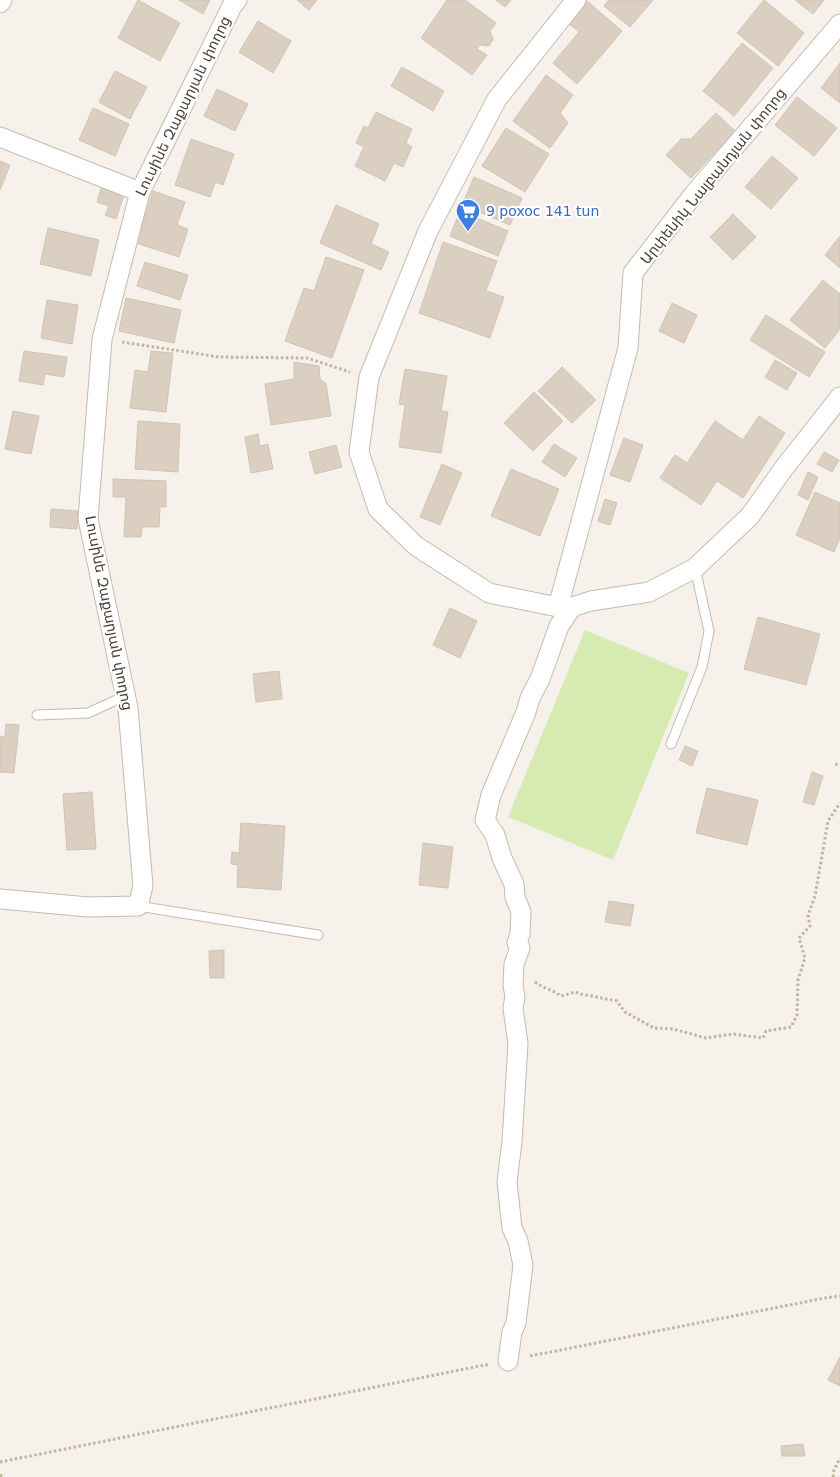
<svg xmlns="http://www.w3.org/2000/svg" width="840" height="1477" font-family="'DejaVu Sans','Noto Sans Armenian',sans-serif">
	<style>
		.green { fill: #d6ebb2 }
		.building { fill: #dbcfc2; stroke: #d3c3b2 }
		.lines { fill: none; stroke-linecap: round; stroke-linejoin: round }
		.lane-casing { stroke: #c5bbaf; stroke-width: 11 }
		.street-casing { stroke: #c5bbaf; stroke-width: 21 }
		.path { stroke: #c4b39d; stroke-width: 3; stroke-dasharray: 2.5 2.5; stroke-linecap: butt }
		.lane { stroke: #fff; stroke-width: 9 }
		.street { stroke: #fff; stroke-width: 19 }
		.labels { text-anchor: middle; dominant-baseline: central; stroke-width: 4.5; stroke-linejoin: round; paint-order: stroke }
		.street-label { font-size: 14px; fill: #4a4138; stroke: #fff }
		.shop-label { font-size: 14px; fill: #366cbe; stroke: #fff; text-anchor: start }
	</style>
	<rect width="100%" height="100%" fill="#f6f1ea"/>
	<path class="green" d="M585 630 689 673 613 860 508 817Z"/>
	<path class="building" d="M138 0 180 23 160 61 118 38Z
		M179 0H210L203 14Z
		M297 0H317L309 10Z
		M447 0H465L496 23 490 31 493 39 489 46 480 45 477 49 487 55 472 75 421 38Z
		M496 0H511L505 7Z
		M609 0H653L630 27 604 6Z
		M764 0 804 33 778 66 737 33Z
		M795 0H824L813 14Z
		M587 1 622 31 577 84 553 63 579 32 568 23Z
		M258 21 291 41 273 73 239 52Z
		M742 43 773 68 734 116 703 91Z
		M840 63V103L821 88Z
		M402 67 444 91 433 111 391 86Z
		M115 71 147 87 130 119 99 102Z
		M546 75 573 95 560 113 568 123 550 148 513 121Z
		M217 89 248 104 235 131 204 116Z
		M797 97 837 128 814 156 775 125Z
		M93 108 129 124 115 156 79 140Z
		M376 112 412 129 406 143 412 147 403 167 394 163 385 181 355 166 364 147 356 143 364 126 368 128Z
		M716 113 735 131 691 178 666 155 681 139H691Z
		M506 128 549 154 525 192 482 166Z
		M191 139 234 154 223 185 215 182 210 197 175 185Z
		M772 156 798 178 771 209 745 187Z
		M0 161 10 165 0 190Z
		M474 177 522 198 510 225 462 205Z
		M102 185 125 192 116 219 105 215 109 206 97 202Z
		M153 191 185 202 177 225 188 229 179 257 136 243Z
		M336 205 379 224 371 244 389 252 381 270 320 243Z
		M460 211 508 231 498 256 450 236Z
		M733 214 756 237 733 260 710 237Z
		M48 228 99 240 91 276 40 264Z
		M840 236V268L825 255Z
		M443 242 497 261 486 291 504 297 490 338 419 313Z
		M326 257 364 270 332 358 285 341 304 288 314 291Z
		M145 262 188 275 180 300 137 286Z
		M823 280 840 294V329L825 348 790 320Z
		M126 298 181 310 174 343 119 331Z
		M47 300 78 305 72 344 41 338Z
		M672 303 697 315 684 343 659 331Z
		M766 315 825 352 809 377 750 340Z
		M24 351 67 357 64 377 45 374 43 385 19 381Z
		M151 351 173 353 166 412 130 408 135 370 148 372Z
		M775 360 797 373 787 390 765 377Z
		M294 362 319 366 320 379 326 384 331 416 271 425 265 384 294 379Z
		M562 367 596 400 572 423 538 391Z
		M405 369 447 376 441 411 448 412 441 453 399 447 405 405 399 404Z
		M534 392 563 421 533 451 504 423Z
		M13 411 39 416 31 454 5 449Z
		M759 416 785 433 743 498 717 481 701 505 660 478 675 455 687 463 715 421 743 440Z
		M138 421 180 424 178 472 135 469Z
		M258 434 260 446 268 444 273 469 251 473 245 437Z
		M624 438 643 445 630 482 610 475Z
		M554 444 577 458 565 477 542 462Z
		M336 445 342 467 315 474 309 452Z
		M824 452 839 460 832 472 817 464Z
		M442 464 462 473 440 525 420 517Z
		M511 469 559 489 540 536 491 516Z
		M808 472 818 477 808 500 798 495Z
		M113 479 166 481V507H160L159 527H142L141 537H124L126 497H113Z
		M815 492 840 503V538L834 552 796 535Z
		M605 499 617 503 610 525 598 521Z
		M51 509 78 511 77 529 50 527Z
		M450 608 477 621 460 658 433 645Z
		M758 617 820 634 806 685 744 669Z
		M279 671 282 699 256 702 253 674Z
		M6 724 19 725 14 773 0 772V736L5 737Z
		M685 746 698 751 692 766 679 760Z
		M812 772 823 776 814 805 803 802Z
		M707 788 758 800 747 845 696 833Z
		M92 792 96 849 67 850 63 794Z
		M241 823 285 826 281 890 237 887 238 865 231 864 232 852 239 853Z
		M423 843 453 847 448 888 419 885Z
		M609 901 634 905 630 926 605 922Z
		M224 950V978H210L209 951Z
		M840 1357V1386L828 1380Z
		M803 1444 805 1456H782L781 1446Z"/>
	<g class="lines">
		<defs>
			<path id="lane" d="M37 715 88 713 125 696
				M671 744 702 667 709 631 695 568
				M138 906 318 935"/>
			<path id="street" d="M576 0 497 99 428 231 369 377 359 452 378 509 416 546 489 593 558 607H572L591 601 649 592 695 568 750 516 784 468 840 397
				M0 3 2 0
				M0 137 140 192
				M558 607 628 348 633 273 694 194 840 24
				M0 899 88 907 138 906 143 886 128 708 88 519 102 339 140 192 232 6 237 0
				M508 1361 512 1332 516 1323 523 1265 518 1241 512 1228 507 1182 512 1142 518 1044 513 1008 515 997 513 985 514 964 520 948 517 943 520 934 521 912 515 897 514 884 502 858 495 835 485 820 491 795 526 712 530 698 540 679 559 626 572 607"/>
		</defs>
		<use href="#lane" class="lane-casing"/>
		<use href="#street" class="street-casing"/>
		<path class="path" d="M122 342 219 357 307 358 350 372
			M835 764 840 765
			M535 982C543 988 553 990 561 996L575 992 581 994 617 1001 625 1012 654 1028 673 1029 706 1038 733 1034 763 1038 766 1031 791 1027 797 1015 798 980 805 958 799 938 810 926 808 915 815 896 828 821 840 803
			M530 1356 825 1298 840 1296
			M0 1462 490 1364
			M0 1475 4 1477
			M833 1477 834 1470 840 1458"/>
		<use href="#lane" class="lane"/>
		<use href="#street" class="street"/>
	</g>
	<defs>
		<symbol id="supermarket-pin" viewBox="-11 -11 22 30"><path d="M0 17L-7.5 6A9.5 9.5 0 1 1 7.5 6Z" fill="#3f7fe0" stroke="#fff"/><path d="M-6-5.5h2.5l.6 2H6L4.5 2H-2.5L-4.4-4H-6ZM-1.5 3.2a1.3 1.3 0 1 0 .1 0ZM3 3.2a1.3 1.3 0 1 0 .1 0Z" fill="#fff"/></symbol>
	</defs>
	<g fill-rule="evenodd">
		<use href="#supermarket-pin" x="454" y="197" width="28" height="38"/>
	</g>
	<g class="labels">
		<g class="street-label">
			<text transform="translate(183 106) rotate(-64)">Լուսինե Զաքարյան փողոց</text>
			<text transform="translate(713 176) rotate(-51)">Արփենիկ Նալբանդյան փողոց</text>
			<text transform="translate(109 613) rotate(79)">Լուսինե Զաքարյան փողոց</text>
		</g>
		<g class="shop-label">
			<text x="486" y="211">9 poxoc 141 tun</text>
		</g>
	</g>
</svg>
